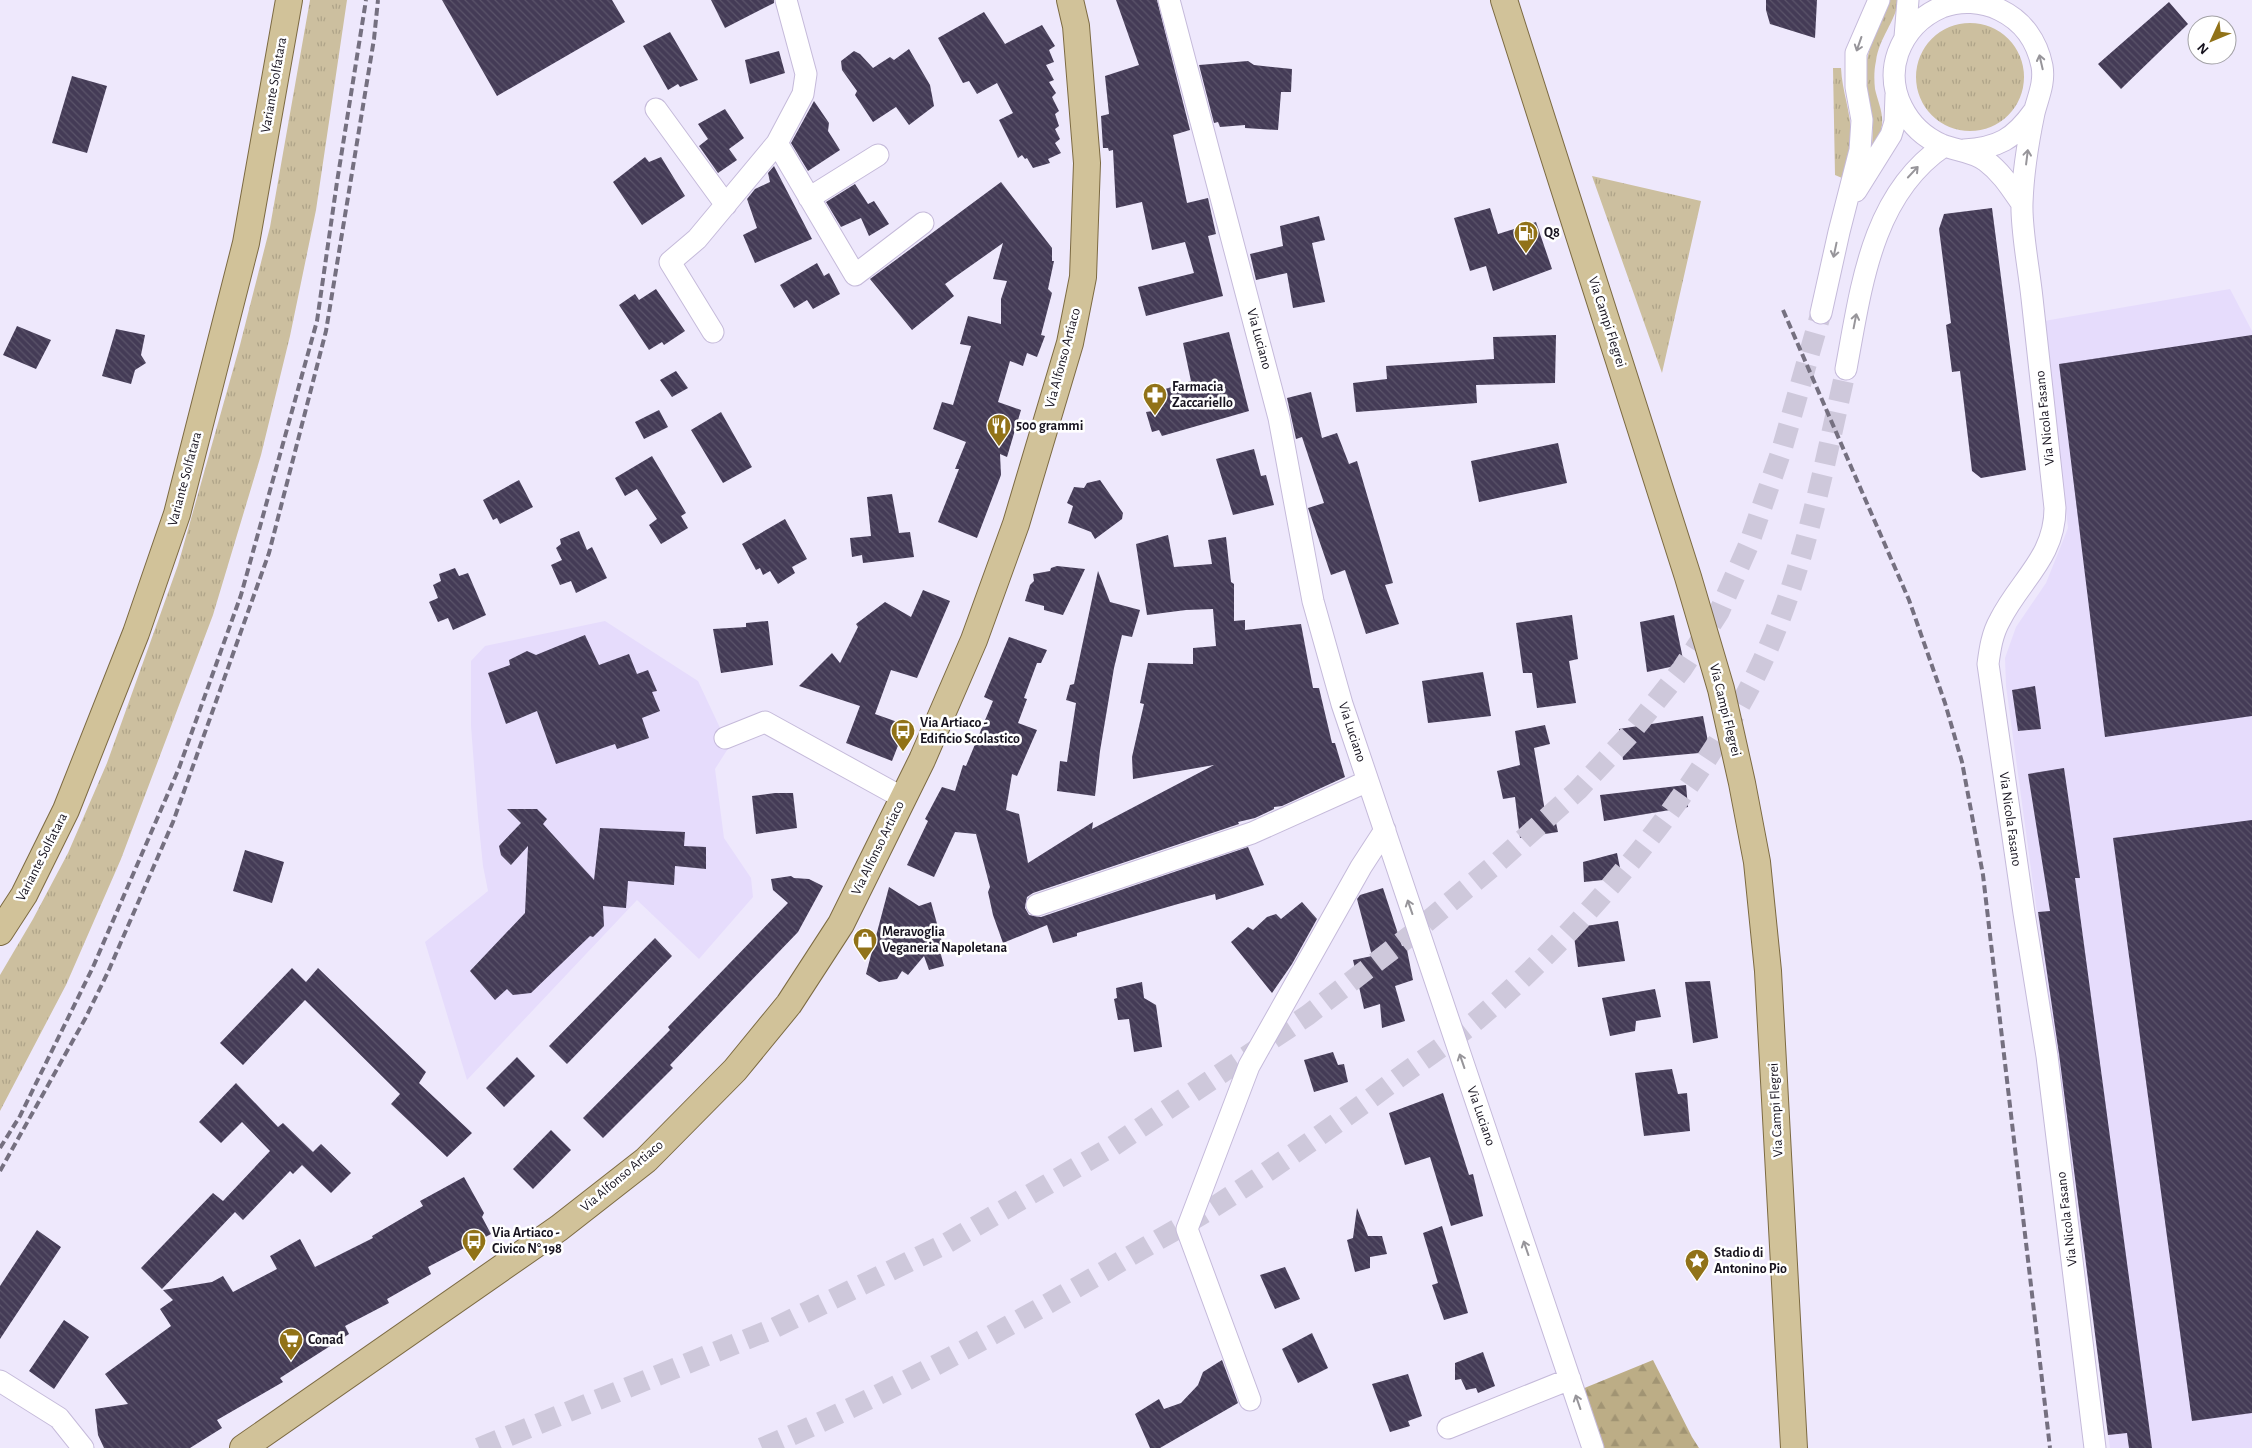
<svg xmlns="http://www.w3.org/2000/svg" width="2252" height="1448" font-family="'Alegreya Sans',sans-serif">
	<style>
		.built { fill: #e6dcfc }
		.grass { fill: url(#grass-tufts) }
		.forest { fill: url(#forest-firs) }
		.building { fill: url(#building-back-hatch) }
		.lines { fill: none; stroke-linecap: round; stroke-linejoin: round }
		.minor-tunnel { stroke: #cec8db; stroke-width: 21; stroke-dasharray: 21 11; stroke-linecap: butt }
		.minor-casing { stroke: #c5bada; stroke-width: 23 }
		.major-casing { stroke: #7c6a42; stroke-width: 28 }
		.minor { stroke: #fff; stroke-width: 21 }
		.major { stroke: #d1c299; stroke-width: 26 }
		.rail { stroke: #757080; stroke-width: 4; stroke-dasharray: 8 4; stroke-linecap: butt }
		.oneway { stroke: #97959a }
		.labels { text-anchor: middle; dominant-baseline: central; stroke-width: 5; stroke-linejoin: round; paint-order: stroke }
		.street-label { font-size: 14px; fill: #17131f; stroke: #fff }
		.poi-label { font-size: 14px; font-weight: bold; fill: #17131f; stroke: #fff; text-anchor: start }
	</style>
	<defs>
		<pattern id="grass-tufts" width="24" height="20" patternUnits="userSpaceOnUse" patternTransform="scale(1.25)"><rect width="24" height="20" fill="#ccbf9f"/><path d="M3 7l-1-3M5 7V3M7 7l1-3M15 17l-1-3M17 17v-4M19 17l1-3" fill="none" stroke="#aea388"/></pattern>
		<pattern id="forest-firs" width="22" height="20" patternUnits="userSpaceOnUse" patternTransform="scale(1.25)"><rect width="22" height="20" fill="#bcad86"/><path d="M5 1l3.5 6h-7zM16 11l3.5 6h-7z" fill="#a19473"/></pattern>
		<pattern id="building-back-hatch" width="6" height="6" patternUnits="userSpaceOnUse" patternTransform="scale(1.25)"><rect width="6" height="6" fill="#443b56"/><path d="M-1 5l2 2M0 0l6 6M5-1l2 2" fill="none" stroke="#5b546a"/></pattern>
	</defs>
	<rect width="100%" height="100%" fill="#eee8fc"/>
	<path class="built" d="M2230 289 2252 331V1448H2110L2006 686 2005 658 2016 627 2046 583 2068 528 2044 321Z
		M605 621 698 681 729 747 715 769 724 838 751 878 753 897 699 959 637 900 467 1080 425 942 488 891 483 866 478 817 471 726V661L485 646Z"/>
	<path class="grass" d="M310 0H347L316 210 290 336 261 455 213 615 121 859 66 985 0 1111V975L33 919 68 853 107 763 178 565 240 345 270 227Z
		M1890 0H1899C1895 22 1879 38 1876 61 1874 70 1874 80 1875 89 1878 103 1885 115 1881 130 1879 136 1875 142 1872 147L1873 125 1866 86 1865 67 1873 36Z
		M1916 77a54 54 0 1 1 108 0a54 54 0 1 1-108 0Z
		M1833 68H1841C1842 92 1852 115 1851 139 1850 152 1845 165 1842 178L1835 175Z
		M1592 176 1701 201 1662 373Z"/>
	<path class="forest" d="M1653 1360 1692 1437 1699 1448H1602L1582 1389Z"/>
	<path class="building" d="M442 0H612L625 22 497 96Z
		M711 0H774V3L725 28Z
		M1116 0H1157L1190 130 1173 135 1187 203 1208 198 1216 234 1208 236 1223 296 1146 316 1138 287 1194 273 1185 242 1152 250 1142 202 1116 208 1113 150 1109 151 1108 148H1103L1101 116 1109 114 1105 76 1139 65Z
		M1766 0H1817L1815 38 1770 24 1766 10Z
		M2169 2 2188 24 2121 89 2098 64Z
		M984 12 1005 44 1042 25 1055 46 1049 50 1054 62 1046 65 1054 80 1049 82 1056 93 1052 97 1059 111 1055 114 1059 126 1055 129 1060 139 1055 143 1061 153 1048 159 1050 163 1033 168 1027 158 1025 159 1022 155 1018 158 999 120 1013 113 997 83 977 94 969 81 963 83 938 38Z
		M670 32 698 80 680 87 678 84 668 90 643 46Z
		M909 49 930 85 934 106 909 125 896 107 873 122 855 95 857 91 842 70 841 61 854 51 860 54 873 68 890 57 894 60Z
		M779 51 785 73 750 84 745 60Z
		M1248 61 1254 65 1292 69 1291 92H1281L1278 130 1245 128V125L1220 127 1218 122 1214 123 1199 65Z
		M72 76 107 86 87 153 52 143Z
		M814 101 829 123 828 131 840 150 808 171 791 143Z
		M725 109 744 138 729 149 737 160 718 173 699 146 708 139 698 124Z
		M645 157 649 162 661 157 685 196 642 225 613 182Z
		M774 166 812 239 755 263 743 235 757 228 747 199 755 189 770 182 768 173Z
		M1001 182 1052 248V261H1054L1048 289 1052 293 1041 335 1045 336 1037 357 1027 353 1023 366 1010 361 998 402 1021 410 1007 457 1000 454 1001 475 977 538 938 522 959 469H955L966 442 933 429 942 402 953 405 971 346 960 344 968 316 1001 324V299L1007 281 993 279 1003 243 945 284 954 296 912 330 870 279Z
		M855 184 868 204 874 201 889 224 869 236 861 218 841 227 826 202Z
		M1490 208 1498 234 1536 222 1552 269 1493 291 1486 266 1470 271 1454 218Z
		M1992 208 2026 470 1981 478 1972 471 1960 371 1952 372 1946 325 1951 323 1939 229 1944 214Z
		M1319 216 1325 240 1312 243 1325 302 1293 308 1287 273 1256 280 1250 254 1283 246 1280 226Z
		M817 263 824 276 829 273 840 294 813 309 807 300 794 308 780 285Z
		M656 289 685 331 664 345 662 342 649 350 619 305 635 294 639 300Z
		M17 326 51 340 36 369 3 355Z
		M116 329 145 335 141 355 146 363 135 370 131 384 102 376Z
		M1229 332 1249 411 1162 436 1159 430 1152 432 1146 412 1153 411 1149 394 1191 381 1183 343Z
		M1556 335 1555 383 1476 385 1477 403 1356 412 1353 383 1387 379 1386 366 1494 359 1493 337Z
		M2252 335V716L2105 737 2059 364Z
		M676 371 688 388 672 397 660 380Z
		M1311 392 1322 438 1337 433 1349 464 1357 461 1393 583 1385 585 1399 624 1366 634 1345 570 1331 575 1308 508 1324 503 1302 437 1296 439 1287 398Z
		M659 410 668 427 644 439 635 422Z
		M721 412 752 467 723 483 691 430Z
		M1558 443 1567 483 1479 502 1471 461Z
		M1254 449 1261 476 1266 475 1274 505 1233 515 1216 459Z
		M652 456 686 513 681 516 688 528 661 544 649 525 657 519 637 489 625 496 615 478Z
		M519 480 533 507 500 524 497 518 493 520 483 500Z
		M1100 480 1123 513 1122 519 1095 539 1091 532 1068 523 1073 506 1067 503 1074 487 1084 488 1087 483Z
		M892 494 899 533 910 532 914 557 863 563 862 555 852 557 850 538 871 536 867 497Z
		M785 519 807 559 792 567 795 573 778 584 770 571 763 575 760 568 756 570 742 544Z
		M579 531 587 550 592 547 607 578 576 593 571 581 560 585 551 565 562 560 556 548 561 544 560 539Z
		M1168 535 1174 567 1212 564 1208 540 1226 537 1231 582 1234 584V621L1245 620V630L1301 624 1313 688H1319L1332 743H1335L1345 777 1282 806 1274 807V809L1255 818 1238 822 1239 824 1033 893 1027 897 1025 908 1029 915 1041 917 1248 847 1264 885 1216 900 1215 894 1178 904 1077 933V936L1053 943 1047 925 1003 943 993 915 988 892 990 887 976 834 955 832 934 877 907 865 928 821 925 819 942 787 955 791 963 765 966 766 993 701 984 697 1009 637 1047 650 1041 663H1037L1024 698 1027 699 1018 723 1037 730 1017 776 1012 774 1006 810 1019 814 1028 863 1093 822 1092 829 1214 765 1133 779 1132 757 1144 704 1140 703 1148 663 1193 664V648L1216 646 1213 609 1186 610 1147 615 1136 544Z
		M1057 566 1085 569 1063 615 1044 610V606L1025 601 1030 585 1034 581 1033 574 1050 571 1051 568Z
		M455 568 459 576 468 573 486 615 453 630 448 618 438 622 429 602 438 598 433 585 441 581 439 574Z
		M1098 571 1110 602 1140 610 1132 637 1122 635 1114 668 1100 751 1095 796 1057 791 1060 761 1067 762 1076 703 1066 700 1070 685 1074 684Z
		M923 590 950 601 917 678 891 670 875 714 906 725 892 761 846 743 860 706 799 686 832 653 840 663 858 627 856 624 885 602 911 617Z
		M1572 615 1578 659 1569 661 1576 703 1537 708 1532 673H1523L1516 623Z
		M1674 615 1684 664 1647 672 1640 622Z
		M768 621 773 665 721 673 713 629 746 627V623Z
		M585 635 599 665 629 654 637 674 648 670 657 691 652 692 660 711 642 718 649 738 617 749 615 744 556 764 537 711 506 724 488 673 510 665 509 660 527 651 536 655Z
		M1483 672 1491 716 1428 723 1422 681Z
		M2035 686 2041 729 2018 731 2012 690Z
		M1703 716 1710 752 1623 760 1619 729Z
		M1545 725 1550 744 1534 748 1545 811 1553 809 1558 832 1520 838 1515 797 1503 799 1497 771 1520 765 1515 731Z
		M2064 768 2080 878H2075L2152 1448H2129L2127 1433 2108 1435 2059 1054 2038 912 2050 911 2028 774Z
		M1686 785 1688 807 1604 821 1600 795Z
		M775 793H793L797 828 756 834 752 796Z
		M507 809H537L547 819 543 824 594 880 600 828 685 832 684 846 706 847V869L675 866 674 885 628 881 626 908 603 906 604 926 593 937 590 936 531 993 513 995 507 989 495 1000 470 971 525 913 528 846 511 865 501 855 499 846 521 823Z
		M2252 820V1413L2192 1421 2113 838Z
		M245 850 284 862 272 903 233 891Z
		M1617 853 1622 878 1584 882 1583 862Z
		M791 876 794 878 809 879 823 886 798 932 670 1065 673 1068 603 1138 583 1118 670 1030 668 1027 788 903 773 890 771 879Z
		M889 887 919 906 931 902 944 949 940 951 944 966 929 970 924 956 908 975 902 971 897 979 879 982 866 974Z
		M1383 888 1402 946 1406 945 1413 980 1395 986 1405 1021 1382 1028 1380 1004 1364 1009 1353 960 1372 956 1357 899 1360 895Z
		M1302 902 1317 919 1292 964 1272 993 1231 942 1248 927 1253 930 1267 917 1276 914 1281 919Z
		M1618 921 1625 961 1578 967 1573 928Z
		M655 938 672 956 567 1064 549 1046Z
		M292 968 306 982 318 968 426 1072 419 1083 472 1133 447 1157 391 1104 400 1094 305 1000 243 1065 220 1043Z
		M1710 981 1718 1038 1693 1043 1685 982Z
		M1142 982 1144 998 1156 1005 1162 1047 1134 1052 1129 1019 1118 1020 1114 999 1117 998 1116 988Z
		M1655 989 1661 1017 1636 1021 1635 1031 1610 1036 1602 998Z
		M1333 1052 1338 1065 1344 1064 1348 1082 1314 1092 1304 1060Z
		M517 1057 535 1076 504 1107 486 1088Z
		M1672 1069 1678 1094 1687 1093 1690 1131 1644 1136 1635 1073Z
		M236 1083 278 1127 283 1123 313 1152 321 1144 351 1173 331 1193 302 1165 293 1174 290 1171 243 1220 235 1212 162 1289 141 1268 213 1193 223 1201 270 1151 242 1122 221 1143 199 1122Z
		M1443 1093 1469 1175 1473 1174 1483 1216 1451 1226 1430 1157 1405 1165 1389 1113Z
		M551 1130 571 1150 533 1189 513 1169Z
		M464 1177 484 1213 482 1217 491 1234 428 1267 431 1274 387 1299 389 1303 345 1326 349 1334 280 1378 283 1382 217 1420 222 1428 190 1448H104L98 1435 95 1409 128 1404 105 1374 171 1326 160 1309 173 1300 163 1290 212 1282 223 1276 233 1292 277 1269 270 1256 300 1239 315 1267 373 1238 372 1236 423 1206 420 1201Z
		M1357 1208 1368 1236H1382L1387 1254 1370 1257V1268L1355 1272 1347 1240 1353 1238Z
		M1442 1226 1468 1313 1444 1320 1432 1285 1438 1283 1423 1233Z
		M37 1230 61 1247 0 1339V1286Z
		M1285 1267 1300 1299 1275 1309 1260 1275Z
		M64 1320 89 1337 54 1389 29 1371Z
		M1312 1333 1328 1368 1298 1383 1282 1349Z
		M1483 1352 1495 1386 1478 1393 1476 1388 1466 1390 1461 1379 1455 1380V1363Z
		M1222 1360 1238 1403 1160 1448H1150L1135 1414 1159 1399 1164 1409 1181 1403 1198 1385 1203 1372Z
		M1408 1374 1422 1416 1408 1421 1410 1426 1390 1432 1372 1384Z"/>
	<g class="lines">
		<path class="minor-tunnel" d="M479 1448 772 1329 947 1243 1113 1146 1308 1015 1411 935 1497 863 1578 790 1630 734 1682 669 1719 612 1749 544 1782 449 1821 313
			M762 1448C881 1398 994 1335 1105 1271 1139 1250 1175 1231 1209 1210 1272 1170 1334 1126 1394 1081 1422 1060 1452 1041 1478 1019 1579 931 1673 822 1740 705 1799 601 1820 484 1846 369"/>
		<defs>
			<path id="minor" d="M1169 0 1279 418 1313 601 1342 704 1593 1448
				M1905 37 1908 0
				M656 109 726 205
				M777 143 855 275 923 223
				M1964 150C1998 148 2014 139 2034 111
				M1856 191 1891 135 1895 122 1896 95
				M809 198 878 155
				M2022 204C2011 188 2002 173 1986 161 1973 151 1957 151 1942 145 1907 130 1885 90 1898 53 1906 31 1921 16 1942 7 1960 0 1982 1 2000 10 2023 21 2037 41 2042 66 2045 83 2038 97 2034 113 2028 142 2023 173 2022 203 2021 230 2029 269 2032 298 2039 368 2047 438 2055 508 2055 557 2020 580 2000 620 1992 634 1990 649 1988 664L2024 913 2047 1056 2095 1448
				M1821 313 1839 232 1860 150 1862 120 1856 87V53L1879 0
				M713 332 670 262 697 239 777 143 803 94 806 74 786 0
				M1846 369C1861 289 1871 195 1944 146
				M725 738 765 722 903 798
				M1037 905 1252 833 1368 781
				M0 1381 59 1418 83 1448
				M1250 1400 1187 1229 1249 1066 1361 867 1385 830
				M1448 1428 1570 1379"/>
			<path id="major" d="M1504 0 1688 577 1721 689 1742 783 1757 862 1768 971 1794 1448
				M0 932 24 895 66 810 136 633 177 514 246 243 289 0
				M243 1448 559 1228 646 1160 735 1070 789 1004 841 924 922 760 974 640 1016 524 1070 343 1083 277 1087 163 1076 26 1070 0"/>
		</defs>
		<use href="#minor" class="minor-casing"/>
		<use href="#major" class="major-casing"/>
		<use href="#minor" class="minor"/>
		<use href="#major" class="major"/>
		<path class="rail" d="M1783 310 1909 600 1945 703 1962 762 1983 875 2050 1448
			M0 1148 20 1116 93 967 179 768 241 595 317 321 337 182 366 0
			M0 1171 85 1019 108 972 173 822 269 553 326 331 374 39 378 0"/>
	</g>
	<defs><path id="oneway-shaft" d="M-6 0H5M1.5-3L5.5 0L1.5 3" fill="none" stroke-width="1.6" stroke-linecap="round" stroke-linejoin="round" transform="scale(1.25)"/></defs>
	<g class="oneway">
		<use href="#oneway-shaft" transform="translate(1859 44) rotate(109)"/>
		<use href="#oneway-shaft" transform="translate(2041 62) rotate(-103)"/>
		<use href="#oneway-shaft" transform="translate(2027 157) rotate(-83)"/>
		<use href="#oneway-shaft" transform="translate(1913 172) rotate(-47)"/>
		<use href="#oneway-shaft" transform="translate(1835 250) rotate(102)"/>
		<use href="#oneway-shaft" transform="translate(1855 321) rotate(-79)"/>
		<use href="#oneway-shaft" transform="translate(1410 907) rotate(-109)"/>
		<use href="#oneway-shaft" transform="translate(1462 1061) rotate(-109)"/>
		<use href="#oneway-shaft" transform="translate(1526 1248) rotate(-109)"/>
		<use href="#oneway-shaft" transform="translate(1578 1402) rotate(-109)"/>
	</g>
	<defs>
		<symbol id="fuel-pin" viewBox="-11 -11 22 30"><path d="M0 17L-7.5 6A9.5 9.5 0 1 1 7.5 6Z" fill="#917218" stroke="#fff"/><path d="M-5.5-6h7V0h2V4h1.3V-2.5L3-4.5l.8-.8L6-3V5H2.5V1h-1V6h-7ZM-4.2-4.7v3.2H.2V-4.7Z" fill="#fff"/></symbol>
		<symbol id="pharmacy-pin" viewBox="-11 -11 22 30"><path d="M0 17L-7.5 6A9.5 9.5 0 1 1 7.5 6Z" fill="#917218" stroke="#fff"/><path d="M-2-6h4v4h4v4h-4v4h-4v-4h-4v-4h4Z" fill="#fff"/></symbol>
		<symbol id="restaurant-pin" viewBox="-11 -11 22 30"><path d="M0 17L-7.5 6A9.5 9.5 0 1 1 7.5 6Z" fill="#917218" stroke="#fff"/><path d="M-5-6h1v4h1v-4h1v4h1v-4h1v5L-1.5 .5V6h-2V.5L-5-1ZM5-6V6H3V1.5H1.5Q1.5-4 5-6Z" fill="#fff"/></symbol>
		<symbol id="bus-pin" viewBox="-11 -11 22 30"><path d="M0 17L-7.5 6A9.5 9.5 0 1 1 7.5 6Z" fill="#917218" stroke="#fff"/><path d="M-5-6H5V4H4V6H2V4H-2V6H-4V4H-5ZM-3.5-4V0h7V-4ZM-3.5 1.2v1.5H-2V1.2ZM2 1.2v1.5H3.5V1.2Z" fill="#fff"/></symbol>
		<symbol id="shop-pin" viewBox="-11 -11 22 30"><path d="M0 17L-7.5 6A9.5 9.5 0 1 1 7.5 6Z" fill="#917218" stroke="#fff"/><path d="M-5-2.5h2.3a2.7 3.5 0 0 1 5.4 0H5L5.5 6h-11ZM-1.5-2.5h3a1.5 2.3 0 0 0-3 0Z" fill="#fff"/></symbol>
		<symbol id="sight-pin" viewBox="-11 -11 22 30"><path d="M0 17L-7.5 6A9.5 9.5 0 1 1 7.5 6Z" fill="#917218" stroke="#fff"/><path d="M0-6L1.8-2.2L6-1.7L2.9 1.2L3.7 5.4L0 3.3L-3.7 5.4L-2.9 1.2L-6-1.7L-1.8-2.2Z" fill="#fff"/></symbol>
		<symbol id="supermarket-pin" viewBox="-11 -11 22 30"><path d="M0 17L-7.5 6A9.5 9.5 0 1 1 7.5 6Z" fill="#917218" stroke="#fff"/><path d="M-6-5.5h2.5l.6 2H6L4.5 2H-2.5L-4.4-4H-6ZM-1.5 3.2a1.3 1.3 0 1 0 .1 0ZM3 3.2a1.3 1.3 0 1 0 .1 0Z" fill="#fff"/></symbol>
	</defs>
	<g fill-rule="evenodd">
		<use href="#fuel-pin" x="1512" y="219" width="28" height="38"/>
		<use href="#pharmacy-pin" x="1141" y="381" width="28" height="38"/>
		<use href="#restaurant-pin" x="985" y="412" width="28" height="38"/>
		<use href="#bus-pin" x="889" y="717" width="28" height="38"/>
		<use href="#shop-pin" x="851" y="926" width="28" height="38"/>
		<use href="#bus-pin" x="460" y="1227" width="28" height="38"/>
		<use href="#sight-pin" x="1683" y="1247" width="28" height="38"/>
		<use href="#supermarket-pin" x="277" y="1326" width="28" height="38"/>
	</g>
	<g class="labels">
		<g class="street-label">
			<text transform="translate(274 85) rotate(-80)">Variante Solfatara</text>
			<text transform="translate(1607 322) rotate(72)">Via Campi Flegrei</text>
			<text transform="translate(1259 339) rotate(75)">Via Luciano</text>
			<text transform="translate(1063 358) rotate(-75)">Via Alfonso Artiaco</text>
			<text transform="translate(2045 418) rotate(-96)">Via Nicola Fasano</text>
			<text transform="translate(185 479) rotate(-75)">Variante Solfatara</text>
			<text transform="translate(1725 710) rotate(76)">Via Campi Flegrei</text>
			<text transform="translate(1352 732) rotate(72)">Via Luciano</text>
			<text transform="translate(2010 819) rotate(82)">Via Nicola Fasano</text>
			<text transform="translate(878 848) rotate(-64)">Via Alfonso Artiaco</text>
			<text transform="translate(42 857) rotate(-63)">Variante Solfatara</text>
			<text transform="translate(1776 1110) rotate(-93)">Via Campi Flegrei</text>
			<text transform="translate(1481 1116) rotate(71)">Via Luciano</text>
			<text transform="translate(622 1176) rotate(-40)">Via Alfonso Artiaco</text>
			<text transform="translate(2067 1219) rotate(-97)">Via Nicola Fasano</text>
		</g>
		<g class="poi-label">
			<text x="1544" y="233">Q8</text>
			<text x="1172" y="387">Farmacia<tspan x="1172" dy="16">Zaccariello</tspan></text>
			<text x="1016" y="426">500 grammi</text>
			<text x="920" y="723">Via Artiaco -<tspan x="920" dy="16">Edificio Scolastico</tspan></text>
			<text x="882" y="932">Meravoglia<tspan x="882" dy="16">Veganeria Napoletana</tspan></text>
			<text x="492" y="1233">Via Artiaco -<tspan x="492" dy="16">Civico N° 198</tspan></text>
			<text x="1714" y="1253">Stadio di<tspan x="1714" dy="16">Antonino Pio</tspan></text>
			<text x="308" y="1340">Conad</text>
		</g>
	</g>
	<g transform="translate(2212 40) rotate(226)"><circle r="24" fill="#ffffff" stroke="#a2a1a5"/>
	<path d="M0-4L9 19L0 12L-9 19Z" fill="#917218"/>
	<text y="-8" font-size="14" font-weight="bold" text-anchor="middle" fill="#17131f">N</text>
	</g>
</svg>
